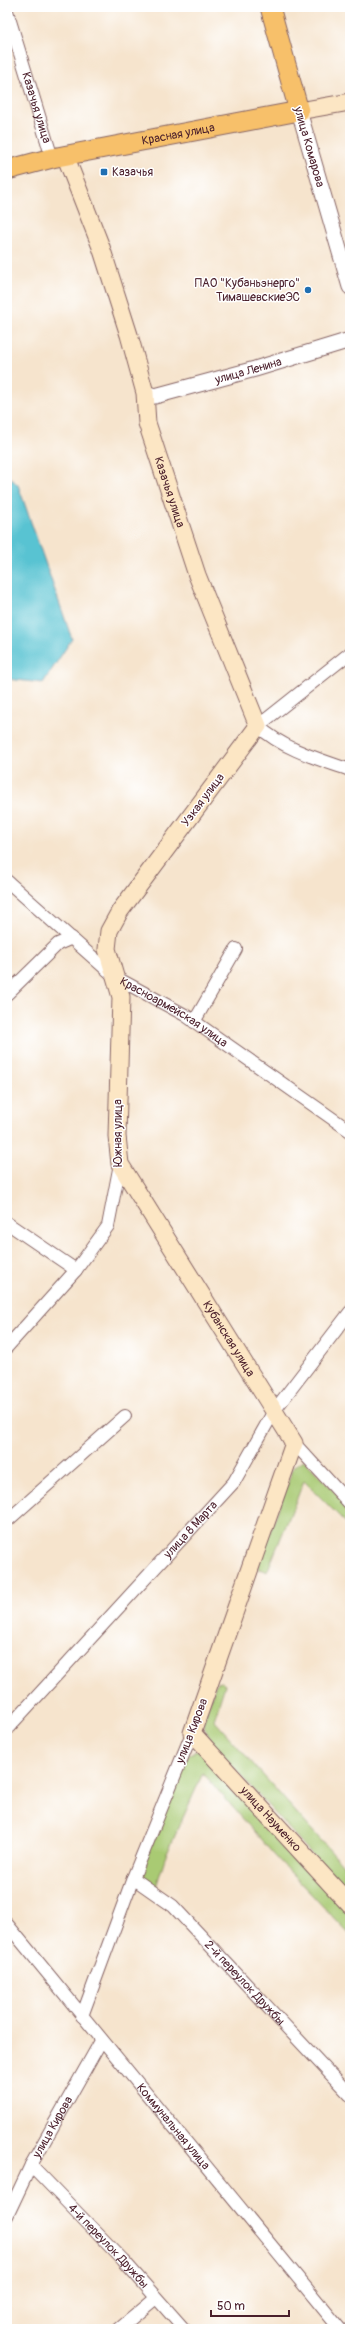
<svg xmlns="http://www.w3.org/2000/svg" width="357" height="2336" font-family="Pangolin,sans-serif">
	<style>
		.green { fill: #a9ca73; stroke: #7a744f }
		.water { fill: #58c3d2; stroke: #51717e }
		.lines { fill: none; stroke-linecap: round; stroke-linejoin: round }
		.minor-casing { stroke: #866464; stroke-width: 14 }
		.tertiary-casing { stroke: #866464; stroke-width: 17 }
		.secondary-casing { stroke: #866464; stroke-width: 19 }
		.primary-casing { stroke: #866464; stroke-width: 21 }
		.minor { stroke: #fff; stroke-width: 12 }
		.tertiary { stroke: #fff; stroke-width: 15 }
		.secondary { stroke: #fce6c4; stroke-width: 17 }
		.primary { stroke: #f7c06b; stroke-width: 19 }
		.poi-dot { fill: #1f6fb2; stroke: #fff; stroke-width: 1.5 }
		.labels { text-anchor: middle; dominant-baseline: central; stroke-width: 3; stroke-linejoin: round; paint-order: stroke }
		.street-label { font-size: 12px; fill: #4a1f2b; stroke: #fff }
		.poi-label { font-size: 12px; fill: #4a1f2b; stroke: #fff; text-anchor: start }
	</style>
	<rect width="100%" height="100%" fill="#fff"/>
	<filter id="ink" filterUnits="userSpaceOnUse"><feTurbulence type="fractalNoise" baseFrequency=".025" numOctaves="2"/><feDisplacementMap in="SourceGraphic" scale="8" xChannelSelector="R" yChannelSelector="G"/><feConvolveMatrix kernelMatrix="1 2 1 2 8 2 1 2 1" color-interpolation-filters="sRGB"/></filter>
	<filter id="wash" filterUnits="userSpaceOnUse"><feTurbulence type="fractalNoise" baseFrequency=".012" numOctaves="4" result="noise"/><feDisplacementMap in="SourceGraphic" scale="16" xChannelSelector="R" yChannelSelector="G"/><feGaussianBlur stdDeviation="0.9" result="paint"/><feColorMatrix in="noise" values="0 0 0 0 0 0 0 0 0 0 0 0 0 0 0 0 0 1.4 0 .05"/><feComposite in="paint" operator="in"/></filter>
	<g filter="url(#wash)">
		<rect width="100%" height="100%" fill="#f6e4cd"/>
		<path class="green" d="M304 1460 350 1508V1527L304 1481 267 1572 257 1568 294 1466Z
			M221 1682 225 1685 214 1720 350 1873V1896L211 1743 203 1723 216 1683Z
			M199 1750 350 1911V1935L276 1857 203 1773 165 1858 156 1887 138 1876 189 1754Z"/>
		<path class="water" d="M7 475 18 485 72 639 43 683 7 679Z"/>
	</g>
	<g filter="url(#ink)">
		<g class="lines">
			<defs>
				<g id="minor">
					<path id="s1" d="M7 11 52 158"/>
					<path d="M350 653 258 726C283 749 318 759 350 770"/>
					<path id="s2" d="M7 881 115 977 185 1015 350 1131"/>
					<path d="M7 994 58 944 72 938"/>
					<path d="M194 1022 236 949"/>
					<path d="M7 1223 76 1270"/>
					<path d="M7 1347 76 1270 108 1226 120 1164"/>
					<path d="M294 1443 350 1504"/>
					<path d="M7 1521 125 1416"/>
					<path id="s3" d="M7 1729 234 1482 274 1411 350 1312"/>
					<path id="s4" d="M133 1878 173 1906 350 2095"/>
					<path id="s5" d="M7 1924 340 2329"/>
					<path d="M82 2016 133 1878 192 1733"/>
					<path id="s6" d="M31 2165 123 2260 184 2329"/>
					<path id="s7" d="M7 2216 31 2165 101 2041"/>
					<path d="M119 2329 156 2298"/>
				</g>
				<g id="tertiary">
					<path d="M299 111 350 287"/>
					<path id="s8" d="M145 393 155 396 255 369 350 340"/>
				</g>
				<g id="secondary">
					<path d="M299 111 350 102"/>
					<path id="s9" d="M65 155 101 247 129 335 145 393 147 423 197 575 258 726 120 911 109 931 107 949 121 997 117 1136 120 1164 294 1443 192 1733 350 1905"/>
				</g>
				<g id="primary">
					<path id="s10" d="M7 170 52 158 299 111 270 7"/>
				</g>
			</defs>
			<use href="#minor" class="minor-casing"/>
			<use href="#tertiary" class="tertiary-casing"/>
			<use href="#secondary" class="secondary-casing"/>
			<use href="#primary" class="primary-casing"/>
			<use href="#minor" class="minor"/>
			<use href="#tertiary" class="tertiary"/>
			<use href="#secondary" class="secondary"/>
			<use href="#primary" class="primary"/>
		</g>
	</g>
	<g class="poi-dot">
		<rect x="100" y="168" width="8" height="8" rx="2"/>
		<circle cx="308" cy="290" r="4"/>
	</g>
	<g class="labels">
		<g class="street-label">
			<text stroke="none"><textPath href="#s1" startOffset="101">Казачья улица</textPath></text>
			<text stroke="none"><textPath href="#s10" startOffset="175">Красная улица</textPath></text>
			<text transform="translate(309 147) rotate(74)">улица Комарова</text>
			<text stroke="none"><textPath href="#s8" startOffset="107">улица Ленина</textPath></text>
			<text stroke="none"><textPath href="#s9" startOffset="354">Казачья улица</textPath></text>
			<text transform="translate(203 800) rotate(-53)">Узкая улица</text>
			<text stroke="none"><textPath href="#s2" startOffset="213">Красноармейская улица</textPath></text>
			<text transform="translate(118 1133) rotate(-90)">Южная улица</text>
			<text stroke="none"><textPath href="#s9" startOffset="1299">Кубанская улица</textPath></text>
			<text stroke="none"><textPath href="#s3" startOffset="271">улица 8 Марта</textPath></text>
			<text transform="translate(192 1731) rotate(-69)">улица Кирова</text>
			<text stroke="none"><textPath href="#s9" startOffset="1846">улица Науменко</textPath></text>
			<text stroke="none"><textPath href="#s4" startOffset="154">2-й переулок Дружбы</textPath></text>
			<text stroke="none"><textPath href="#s7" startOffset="100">улица Кирова</textPath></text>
			<text stroke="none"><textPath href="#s5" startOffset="262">Коммунальная улица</textPath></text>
			<text stroke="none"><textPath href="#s6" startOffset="112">4-й переулок Дружбы</textPath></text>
		</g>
		<g class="poi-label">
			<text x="112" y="172">Казачья</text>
			<text x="300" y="283" text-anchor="end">ПАО "Кубаньэнерго"<tspan x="300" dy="14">ТимашевскиеЭС</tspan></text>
		</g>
	</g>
	<rect width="357" height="2336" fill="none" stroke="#fff" stroke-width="24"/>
	<path d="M211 2310v6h78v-6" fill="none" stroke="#4a1f2b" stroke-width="2"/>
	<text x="217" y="2310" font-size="12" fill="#4a1f2b" stroke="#ffffff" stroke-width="3" paint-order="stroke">50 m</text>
</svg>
